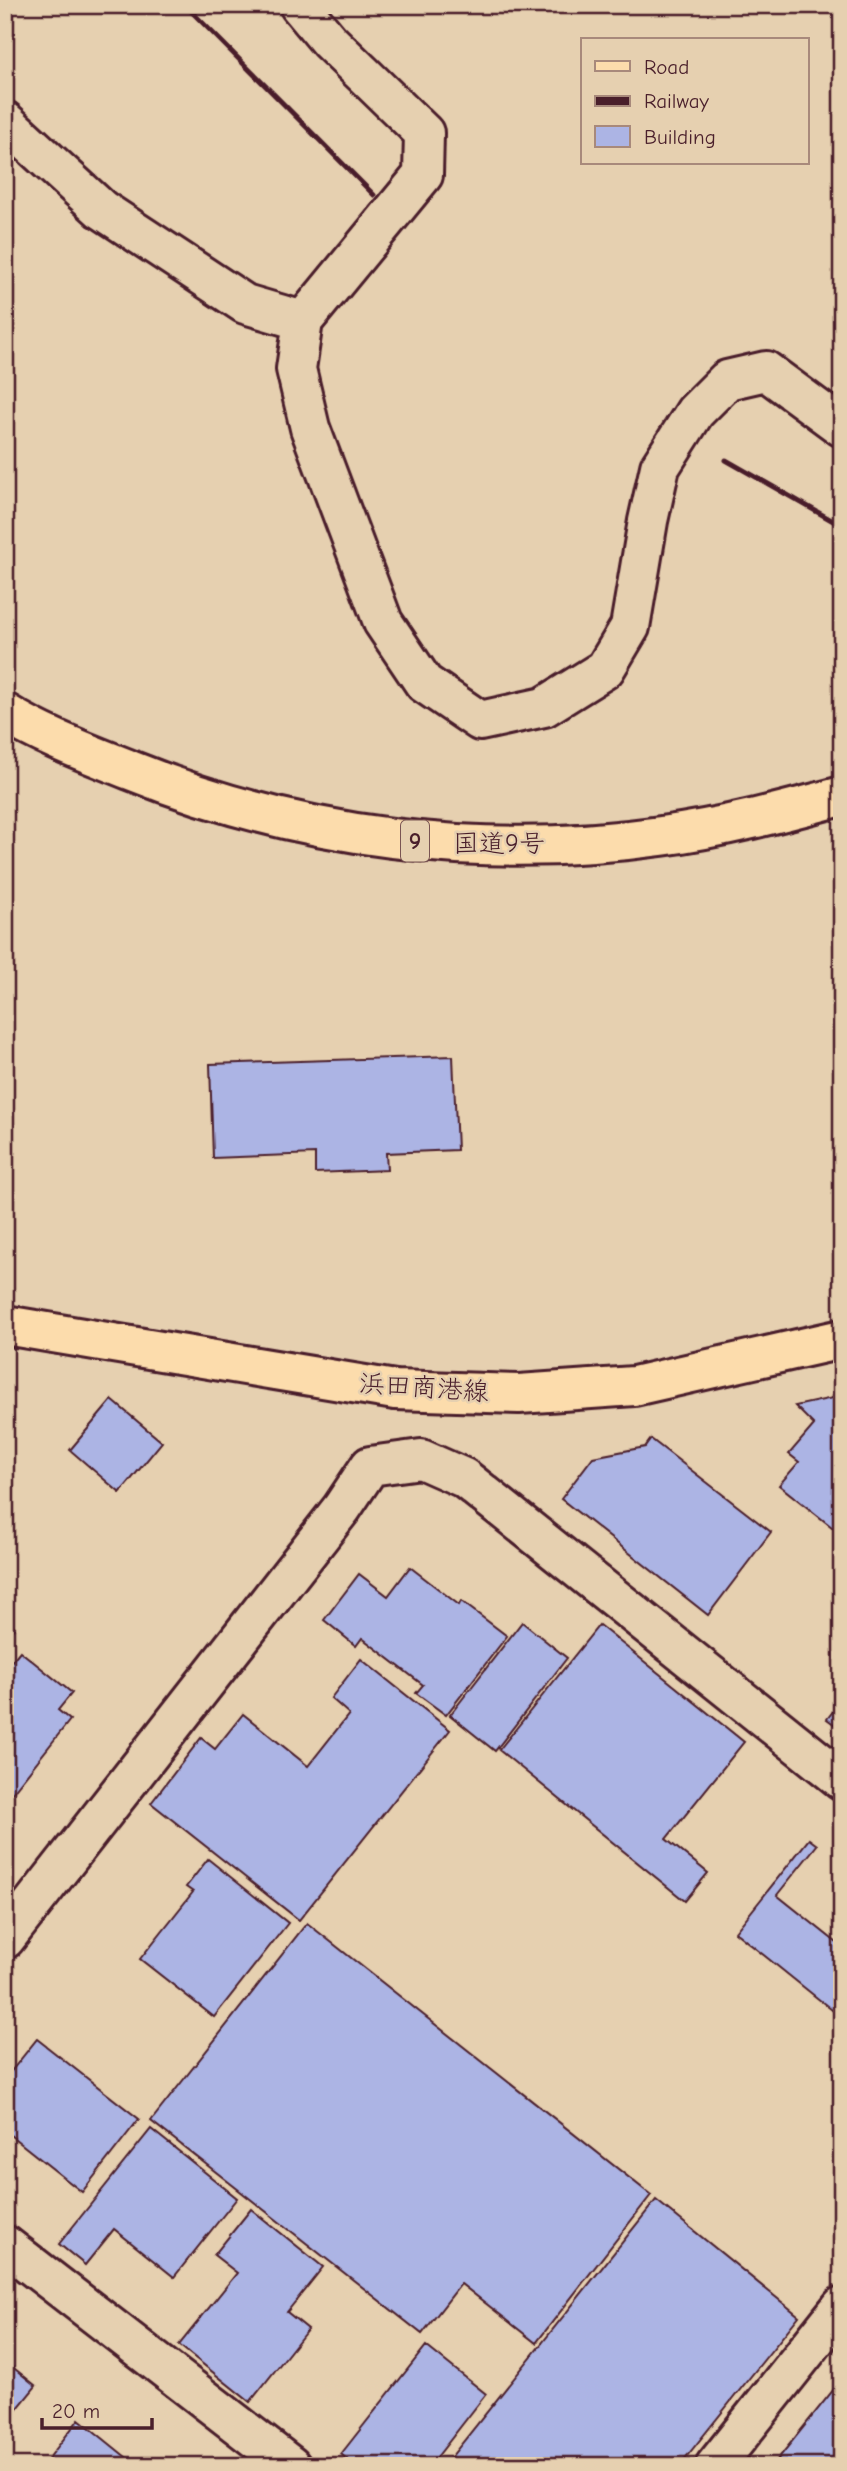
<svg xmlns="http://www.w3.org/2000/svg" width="847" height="2471" font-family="'Comic Neue','Klee One',sans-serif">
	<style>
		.building { fill: #acb4e4; stroke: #4a1f2b; stroke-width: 2 }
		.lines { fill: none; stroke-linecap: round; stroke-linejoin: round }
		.minor-casing { stroke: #4a1f2b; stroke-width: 44 }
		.major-casing { stroke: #4a1f2b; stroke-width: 44 }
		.highway-casing { stroke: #4a1f2b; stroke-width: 44 }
		.minor { stroke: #e6d0b0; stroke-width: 38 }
		.major { stroke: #fcdcac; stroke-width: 38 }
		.highway { stroke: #fcdcac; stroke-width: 38 }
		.rail { stroke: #4a1f2b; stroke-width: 5 }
		.labels { text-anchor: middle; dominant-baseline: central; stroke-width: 5; stroke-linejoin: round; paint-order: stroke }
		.shield { fill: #e6d0b0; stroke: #795453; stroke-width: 2 }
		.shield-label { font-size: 24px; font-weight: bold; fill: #4a1f2b }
		.street-label { font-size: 26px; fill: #4a1f2b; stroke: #e6d0b0 }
	</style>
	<rect width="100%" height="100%" fill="#e6d0b0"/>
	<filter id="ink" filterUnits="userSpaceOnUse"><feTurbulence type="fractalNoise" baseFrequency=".0143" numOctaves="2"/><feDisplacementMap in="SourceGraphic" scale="14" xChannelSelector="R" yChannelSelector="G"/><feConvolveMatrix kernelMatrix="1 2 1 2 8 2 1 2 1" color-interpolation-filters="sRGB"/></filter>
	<g filter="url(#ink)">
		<path class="building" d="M453 1056 457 1150 386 1153 387 1170 315 1173V1154L213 1158 210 1064Z
			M842 1396V1535L779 1485 799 1462 789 1454 814 1425 795 1406Z
			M112 1400 162 1442 120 1493 70 1450Z
			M651 1439 771 1532 708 1615 561 1499 593 1457 645 1447Z
			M410 1567 459 1605 461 1601 507 1636 446 1715 416 1693 423 1685 362 1638 356 1646 324 1620 359 1574 388 1596Z
			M5 1619 15 1627 5 1640Z
			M522 1622 567 1658 495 1751 450 1715Z
			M599 1625 744 1742 666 1839 708 1873 685 1901 499 1750Z
			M20 1651 72 1693 58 1710 70 1720 5 1802V1669Z
			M361 1659 450 1730 299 1920 151 1803 201 1738 215 1749 243 1714 308 1766 349 1714 331 1698Z
			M842 1700V1730L827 1719Z
			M809 1839 817 1845 777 1895 842 1947V2018L735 1932Z
			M208 1859 288 1923 214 2017 140 1959 193 1892 186 1887Z
			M307 1923 651 2195 536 2343 461 2284 422 2334 151 2121Z
			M37 2039 139 2119 82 2192 5 2131V2079Z
			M151 2129 237 2198 174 2277 114 2229 85 2265 59 2244Z
			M656 2200 799 2316 679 2466H444Z
			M251 2209 323 2267 287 2312 308 2329 250 2402 179 2345 237 2273 214 2255Z
			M426 2346 486 2394 430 2466H355L341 2454Z
			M5 2361 36 2386 5 2424Z
			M842 2379V2466H774L773 2465Z
			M79 2419 137 2466H43Z"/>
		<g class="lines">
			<defs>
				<path id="minor" d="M299 5 329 41 424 133 423 175 303 321 296 369 310 428 383 622 424 683 480 721 544 707 605 669 630 627 648 521 660 467 695 412 727 380 766 371 842 427
					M5 121 101 209 245 304 303 321
					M5 1939 342 1508 370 1466 421 1459 464 1478 842 1780
					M5 2245 291 2466
					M715 2466 842 2306"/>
				<path id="major" d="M5 1325 395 1390 519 1394 634 1386 842 1339"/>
				<path id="highway" d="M5 713C44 737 88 753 130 770 299 838 481 861 661 836 722 828 782 812 842 796"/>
			</defs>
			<use href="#minor" class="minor-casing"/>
			<use href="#major" class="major-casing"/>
			<use href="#highway" class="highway-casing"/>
			<use href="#minor" class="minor"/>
			<use href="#major" class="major"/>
			<use href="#highway" class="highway"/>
			<path class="rail" d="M185 5 374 195
				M726 460 842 526"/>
		</g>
	</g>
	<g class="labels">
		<rect class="shield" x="401" y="820.5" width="28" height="41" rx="5"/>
		<g class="shield-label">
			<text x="415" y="841">9</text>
		</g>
		<g class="street-label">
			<text x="499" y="844">国道9号</text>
			<text transform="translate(424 1388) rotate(4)">浜田商港線</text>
		</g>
	</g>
	<rect width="847" height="2471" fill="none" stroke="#e6d0b0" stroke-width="28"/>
	<rect x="14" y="14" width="819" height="2443" fill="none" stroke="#4a1f2b" stroke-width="2.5" filter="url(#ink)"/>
	<rect x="581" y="38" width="228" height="126" fill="#e6d0b0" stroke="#a8897b" stroke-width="2"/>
	<rect x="595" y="61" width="35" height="10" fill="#fcdcac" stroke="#a8897b" stroke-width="2"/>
	<text x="644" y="74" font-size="21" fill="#4a1f2b">Road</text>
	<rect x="595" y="96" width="35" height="10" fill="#4a1f2b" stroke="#a8897b" stroke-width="2"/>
	<text x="644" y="108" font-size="21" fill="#4a1f2b">Railway</text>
	<rect x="595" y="126" width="35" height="21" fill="#acb4e4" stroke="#a8897b" stroke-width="2"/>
	<text x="644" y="144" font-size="21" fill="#4a1f2b">Building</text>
	<path d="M42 2418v10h110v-10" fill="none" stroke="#4a1f2b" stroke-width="3.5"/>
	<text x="52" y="2418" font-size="21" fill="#4a1f2b" stroke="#e6d0b0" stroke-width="5" paint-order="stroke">20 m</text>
</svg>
